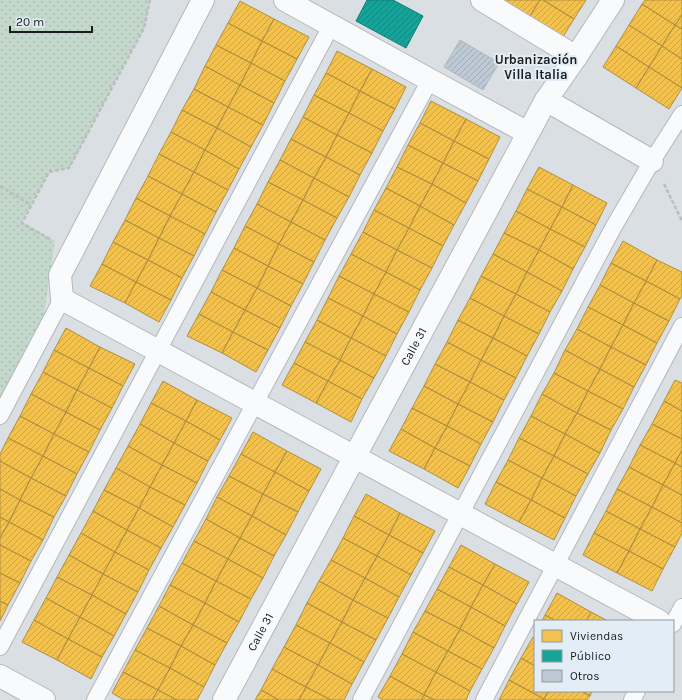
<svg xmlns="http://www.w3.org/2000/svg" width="682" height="700" font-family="Karla,sans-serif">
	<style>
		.grass { fill: url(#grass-dots) }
		.homes { fill: url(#homes-hatch); stroke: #b19040 }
		.public { fill: url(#public-hatch); stroke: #187b74 }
		.building { fill: url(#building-hatch); stroke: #b5b9bc }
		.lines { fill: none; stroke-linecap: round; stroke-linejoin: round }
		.lane-casing { stroke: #b4b8bc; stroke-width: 18 }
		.street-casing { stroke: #b4b8bc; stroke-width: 24 }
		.path { stroke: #bbbdbe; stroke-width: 2.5; stroke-dasharray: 4 2; stroke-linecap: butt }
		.lane { stroke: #f9fafb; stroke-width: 16 }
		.street { stroke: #f9fafb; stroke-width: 22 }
		.labels { text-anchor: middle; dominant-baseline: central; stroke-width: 4; stroke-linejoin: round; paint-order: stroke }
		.street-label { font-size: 12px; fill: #1a1d20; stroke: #e3edf5 }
		.neighbourhood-label { font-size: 13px; font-weight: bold; fill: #1a1d20; stroke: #e3edf5 }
	</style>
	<defs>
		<pattern id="grass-dots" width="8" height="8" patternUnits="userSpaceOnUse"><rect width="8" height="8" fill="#c3d8cb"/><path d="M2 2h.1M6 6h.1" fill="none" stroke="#a7b9ae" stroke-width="1.8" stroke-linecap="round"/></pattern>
		<pattern id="homes-hatch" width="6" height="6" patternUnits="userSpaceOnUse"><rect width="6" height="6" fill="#f2c14e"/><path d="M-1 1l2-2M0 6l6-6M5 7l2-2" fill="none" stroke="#cfa544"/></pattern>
		<pattern id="public-hatch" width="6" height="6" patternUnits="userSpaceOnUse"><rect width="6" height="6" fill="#17a398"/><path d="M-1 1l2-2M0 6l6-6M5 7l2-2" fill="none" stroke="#14847c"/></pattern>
		<pattern id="building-hatch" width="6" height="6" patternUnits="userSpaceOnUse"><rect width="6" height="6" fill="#bdc9d4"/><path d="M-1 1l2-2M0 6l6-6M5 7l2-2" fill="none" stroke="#a2acb6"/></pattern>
	</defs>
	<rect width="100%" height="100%" fill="#dadfe4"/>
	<path class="grass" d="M0 0H150L144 28 69 168 49 172 22 222 55 241 44 315 0 399Z"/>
	<path class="homes" d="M497 0H540L528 19Z
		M540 0H543L574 19 561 40 528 19Z
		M543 0H586L574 19Z
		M645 0H682V15L675 25 642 4Z
		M240 1 274 19 262 41 228 23Z
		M642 4 675 25 662 46 629 25Z
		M682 15V29L675 25Z
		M274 19 309 37 297 59 262 41Z
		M228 23 262 41 251 63 216 45Z
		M629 25 662 46 649 67 616 46Z
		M675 25 682 29V59L662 46Z
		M262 41 297 59 285 81 251 63Z
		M216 45 251 63 240 85 205 66Z
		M616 46 649 67 636 88 603 67Z
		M662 46 682 59V88L649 67Z
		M337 51 372 69 360 91 326 73Z
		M251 63 285 81 274 103 240 85Z
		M205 66 240 85 228 107 194 89Z
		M649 67 682 88 669 109 636 88Z
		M372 69 406 87 395 109 360 91Z
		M326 73 360 91 349 113 314 95Z
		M240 85 274 103 263 125 228 107Z
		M194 89 228 107 217 128 182 110Z
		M360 91 395 109 383 131 349 113Z
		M314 95 349 113 337 135 303 117Z
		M431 101 466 119 454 141 420 123Z
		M228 107 263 125 251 147 217 128Z
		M182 110 217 128 205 150 171 132Z
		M349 113 383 131 372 153 337 135Z
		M303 117 337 135 326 157 291 139Z
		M466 119 500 137 489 159 454 141Z
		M420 123 454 141 443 163 408 145Z
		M217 128 251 147 239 169 205 150Z
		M171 132 205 150 194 172 159 154Z
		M337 135 372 153 360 175 326 157Z
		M291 139 326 157 314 178 280 160Z
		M454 141 489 159 478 181 443 163Z
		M408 145 443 163 432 184 397 167Z
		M205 150 239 169 228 190 194 172Z
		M159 154 194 172 182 194 148 176Z
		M326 157 360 175 349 197 314 178Z
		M280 160 314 178 303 200 268 182Z
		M443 163 478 181 466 203 432 184Z
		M397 167 432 184 420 206 386 188Z
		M539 167 573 185 562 207 527 189Z
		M194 172 228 190 216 212 182 194Z
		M148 176 182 194 170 216 136 198Z
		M314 178 349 197 337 218 303 200Z
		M268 182 303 200 291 222 257 204Z
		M432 184 466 203 454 225 420 206Z
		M573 185 607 203 596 225 562 207Z
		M386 188 420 206 409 228 374 210Z
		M527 189 562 207 550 229 516 211Z
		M182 194 216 212 205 234 170 216Z
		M136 198 170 216 159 238 125 220Z
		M303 200 337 218 325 240 291 222Z
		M257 204 291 222 279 244 245 226Z
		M420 206 454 225 443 246 409 228Z
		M562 207 596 225 585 247 550 229Z
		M374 210 409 228 397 250 363 232Z
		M516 211 550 229 539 250 504 233Z
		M170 216 205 234 194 256 159 238Z
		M125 220 159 238 148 260 113 242Z
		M291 222 325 240 314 262 279 244Z
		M245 226 279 244 268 266 234 248Z
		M409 228 443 246 432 268 397 250Z
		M550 229 585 247 573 269 539 250Z
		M363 232 397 250 386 272 351 254Z
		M504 233 539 250 527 272 493 254Z
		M159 238 194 256 182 278 148 260Z
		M623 241 657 260 646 281 611 263Z
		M113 242 148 260 136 282 102 264Z
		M279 244 314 262 303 284 268 266Z
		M234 248 268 266 257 288 222 270Z
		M397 250 432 268 420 290 386 272Z
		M539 250 573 269 562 291 527 272Z
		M351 254 386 272 374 294 339 276Z
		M493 254 527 272 516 294 481 276Z
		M148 260 182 278 171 300 136 282Z
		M657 260 682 272V296L680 299 646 281Z
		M611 263 646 281 634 303 600 285Z
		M102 264 136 282 125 303 90 286Z
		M268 266 303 284 291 306 257 288Z
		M222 270 257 288 245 310 211 292Z
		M386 272 420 290 409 312 374 294Z
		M527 272 562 291 550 312 516 294Z
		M339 276 374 294 363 316 328 298Z
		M481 276 516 294 504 316 470 298Z
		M646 281 680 299 669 321 634 303Z
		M136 282 171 300 159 322 125 303Z
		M600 285 634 303 623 325 588 307Z
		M257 288 291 306 280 328 245 310Z
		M211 292 245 310 233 332 199 314Z
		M374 294 409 312 397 334 363 316Z
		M516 294 550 312 539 334 504 316Z
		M328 298 363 316 351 338 317 320Z
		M470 298 504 316 493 338 458 320Z
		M634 303 669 321 657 343 623 325Z
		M588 307 623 325 611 347 577 329Z
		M245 310 280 328 268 350 233 332Z
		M199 314 233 332 222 353 187 336Z
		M363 316 397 334 386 356 351 338Z
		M504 316 539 334 527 356 493 338Z
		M317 320 351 338 340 360 305 342Z
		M458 320 493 338 481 360 447 342Z
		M623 325 657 343 646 365 611 347Z
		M66 328 100 347 89 368 54 350Z
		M577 329 611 347 600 369 565 350Z
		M233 332 268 350 256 372 222 353Z
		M351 338 386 356 374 378 340 360Z
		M493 338 527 356 516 378 481 360Z
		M305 342 340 360 328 381 294 363Z
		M447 342 481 360 470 382 435 364Z
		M100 347 135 364 123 386 89 368Z
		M611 347 646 365 634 387 600 369Z
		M54 350 89 368 77 390 43 372Z
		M565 350 600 369 588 391 554 373Z
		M340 360 374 378 362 399 328 381Z
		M481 360 516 378 504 400 470 382Z
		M294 363 328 381 316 403 282 385Z
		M435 364 470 382 458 404 424 386Z
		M89 368 123 386 112 408 77 390Z
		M600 369 634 387 623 409 588 391Z
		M43 372 77 390 66 412 31 394Z
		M554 373 588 391 577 413 542 394Z
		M675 380 682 383V411L664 401Z
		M163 381 197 400 186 421 151 403Z
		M328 381 362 399 351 422 316 403Z
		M470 382 504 400 493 422 458 404Z
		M424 386 458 404 447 426 412 408Z
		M77 390 112 408 100 430 66 412Z
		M588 391 623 409 611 430 577 413Z
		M31 394 66 412 54 434 20 416Z
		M542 394 577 413 565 434 531 416Z
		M197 400 232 418 220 440 186 421Z
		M664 401 682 411V439L652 424Z
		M151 403 186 421 174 443 140 424Z
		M458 404 493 422 481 444 447 426Z
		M412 408 447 426 435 448 401 429Z
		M66 412 100 430 89 452 54 434Z
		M577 413 611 430 600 453 565 434Z
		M20 416 54 434 43 456 8 438Z
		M531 416 565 434 554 456 519 438Z
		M186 421 220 440 208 461 174 443Z
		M140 424 174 443 162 465 128 446Z
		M652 424 682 439V450L675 463 640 445Z
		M447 426 481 444 470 466 435 448Z
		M401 429 435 448 424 469 389 451Z
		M253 432 287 451 275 472 241 454Z
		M54 434 89 452 77 474 43 456Z
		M565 434 600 453 588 474 554 456Z
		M8 438 43 456 31 478 0 461V454Z
		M519 438 554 456 542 478 508 460Z
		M174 443 208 461 197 483 162 465Z
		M640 445 675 463 663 485 629 467Z
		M128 446 162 465 150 487 116 468Z
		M435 448 470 466 458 488 424 469Z
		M682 450V467L675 463Z
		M287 451 321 469 309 491 275 472Z
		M241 454 275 472 263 494 229 476Z
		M43 456 77 474 66 496 31 478Z
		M554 456 588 474 576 496 542 478Z
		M508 460 542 478 531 500 496 482Z
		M0 461 31 478 20 500 0 489Z
		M675 463 682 467V495L663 485Z
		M162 465 197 483 185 505 150 487Z
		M629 467 663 485 652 507 617 489Z
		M116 468 150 487 139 508 104 490Z
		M275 472 309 491 298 512 263 494Z
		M229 476 263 494 252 516 217 497Z
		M31 478 66 496 54 517 20 500Z
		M542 478 576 496 565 518 531 500Z
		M496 482 531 500 519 522 485 504Z
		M663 485 682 495V523L652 507Z
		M150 487 185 505 173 527 139 508Z
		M0 489 20 500 9 522 0 517Z
		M617 489 652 507 640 529 606 511Z
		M104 490 139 508 127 530 93 511Z
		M263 494 298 512 286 535 252 516Z
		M366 494 400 513 389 535 354 516Z
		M217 497 252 516 240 538 206 519Z
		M20 500 54 517 43 540 9 522Z
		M531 500 565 518 554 540 519 522Z
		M652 507 682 523V533L675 547 640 529Z
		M139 508 173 527 161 548 127 530Z
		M93 511 127 530 115 552 81 533Z
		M606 511 640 529 629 551 594 533Z
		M400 513 435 531 423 553 389 535Z
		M252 516 286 535 274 556 240 538Z
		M354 516 389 535 377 556 343 538Z
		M0 517 9 522 0 538Z
		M206 519 240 538 228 559 194 541Z
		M9 522 43 540 31 561 0 545V538Z
		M640 529 675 547 663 569 629 551Z
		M127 530 161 548 149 570 115 552Z
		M81 533 115 552 103 574 69 555Z
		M594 533 629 551 617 573 583 555Z
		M389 535 423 553 411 575 377 556Z
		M240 538 274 556 263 578 228 559Z
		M343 538 377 556 365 578 331 560Z
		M194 541 228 559 216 581 182 563Z
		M0 545 31 561 20 583 0 573Z
		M461 545 495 564 483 585 449 567Z
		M629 551 663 569 652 591 617 573Z
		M115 552 149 570 138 592 103 574Z
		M69 555 103 574 92 595 57 577Z
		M377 556 411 575 399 597 365 578Z
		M228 559 263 578 251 599 216 581Z
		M331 560 365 578 353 600 319 581Z
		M182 563 216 581 205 603 170 585Z
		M495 564 529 582 517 604 483 585Z
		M449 567 483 585 471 607 437 589Z
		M0 573 20 583 8 605 0 601Z
		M103 574 138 592 126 614 92 595Z
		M57 577 92 595 80 617 46 598Z
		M365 578 399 597 388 618 353 600Z
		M216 581 251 599 239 622 205 603Z
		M319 581 353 600 342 622 307 603Z
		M170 585 205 603 193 625 159 606Z
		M483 585 517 604 505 626 471 607Z
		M437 589 471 607 460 629 425 611Z
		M557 593 591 612 586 621H556L545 615Z
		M92 595 126 614 114 636 80 617Z
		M46 598 80 617 68 639 34 620Z
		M353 600 388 618 376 640 342 622Z
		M0 601 8 605 0 621Z
		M205 603 239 622 227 643 193 625Z
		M307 603 342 622 330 643 296 625Z
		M159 606 193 625 181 646 147 628Z
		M471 607 505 626 494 648 460 629Z
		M425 611 460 629 448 651 413 632Z
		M591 612 608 621H586Z
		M545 615 556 621H542Z
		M80 617 114 636 102 657 68 639Z
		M34 620 68 639 57 660 22 642Z
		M342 622 376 640 364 662 330 643Z
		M193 625 227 643 215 665 181 646Z
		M296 625 330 643 318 665 284 647Z
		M147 628 181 646 170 668 135 650Z
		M460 629 494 648 482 669 448 651Z
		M413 632 448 651 436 672 402 654Z
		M533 637 535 638V666L521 658Z
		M68 639 102 657 91 679 57 660Z
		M330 643 364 662 352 684 318 665Z
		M181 646 215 665 204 687 170 668Z
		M284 647 318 665 306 687 272 669Z
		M135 650 170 668 158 690 123 672Z
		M448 651 482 669 470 691 436 672Z
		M402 654 436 672 424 695 390 676Z
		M521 658 535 666V691H548L544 699 509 680Z
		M318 665 352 684 344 700H331L306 687Z
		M170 668 204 687 197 700H177L158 690Z
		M272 669 306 687 299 700H279L261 690Z
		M123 672 158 690 152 700H124L112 693Z
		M436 672 470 691 466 700H435L424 695Z
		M390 676 424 695 421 700H383L378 697Z
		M509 680 544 699 543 700H499Z
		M306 687 331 700H299Z
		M158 690 177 700H152Z
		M261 690 279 700H255Z
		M548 691H581L590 696 587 700H547L544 699Z
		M581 691H592L590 696Z
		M424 695 435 700H421Z"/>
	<path class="public" d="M367 0H393L423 16 406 48 356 21Z"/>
	<path class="building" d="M460 40 499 63 483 90 444 67Z"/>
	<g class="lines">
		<defs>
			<path id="lane" d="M0 416 62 299
				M673 624 682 607
				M0 647 331 26
				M95 700 255 403 430 80
				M361 700 613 228 652 161 682 114
				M484 700 682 326
				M632 700 637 691"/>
			<g id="street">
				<path d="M203 0 60 275 62 299 659 621"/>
				<path d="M285 0 430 80 528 133"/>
				<path d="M482 0 576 57"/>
				<path d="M546 100 652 161"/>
				<path d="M0 676 44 700"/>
				<path id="s1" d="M224 700 546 100 576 57 613 0"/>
			</g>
		</defs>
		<use href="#lane" class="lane-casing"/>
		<use href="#street" class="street-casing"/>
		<path class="path" d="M664 184 682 221
			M0 186 31 205
			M50 239 22 223 49 172 69 168 144 28 150 0"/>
		<use href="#lane" class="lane"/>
		<use href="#street" class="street"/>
	</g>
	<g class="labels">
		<g class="street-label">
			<text stroke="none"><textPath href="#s1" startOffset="401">Calle 31</textPath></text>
			<text stroke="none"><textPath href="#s1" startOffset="77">Calle 31</textPath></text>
		</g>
		<g class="neighbourhood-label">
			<text x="536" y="59">Urbanización<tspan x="536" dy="15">Villa Italia</tspan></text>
		</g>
	</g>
	<rect x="534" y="620" width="140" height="72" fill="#e3edf5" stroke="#939aa0"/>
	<rect x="542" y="630" width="20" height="12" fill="#f2c14e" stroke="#939aa0"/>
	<text x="570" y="640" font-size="12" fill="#1a1d20">Viviendas</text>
	<rect x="542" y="650" width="20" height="12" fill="#17a398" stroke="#939aa0"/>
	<text x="570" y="660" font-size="12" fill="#1a1d20">Público</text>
	<rect x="542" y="670" width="20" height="12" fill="#bdc9d4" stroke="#939aa0"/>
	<text x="570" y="680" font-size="12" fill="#1a1d20">Otros</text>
	<path d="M10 26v6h82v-6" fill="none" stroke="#1a1d20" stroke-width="2"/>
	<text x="16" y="26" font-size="12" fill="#1a1d20" stroke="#e3edf5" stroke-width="3" paint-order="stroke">20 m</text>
</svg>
